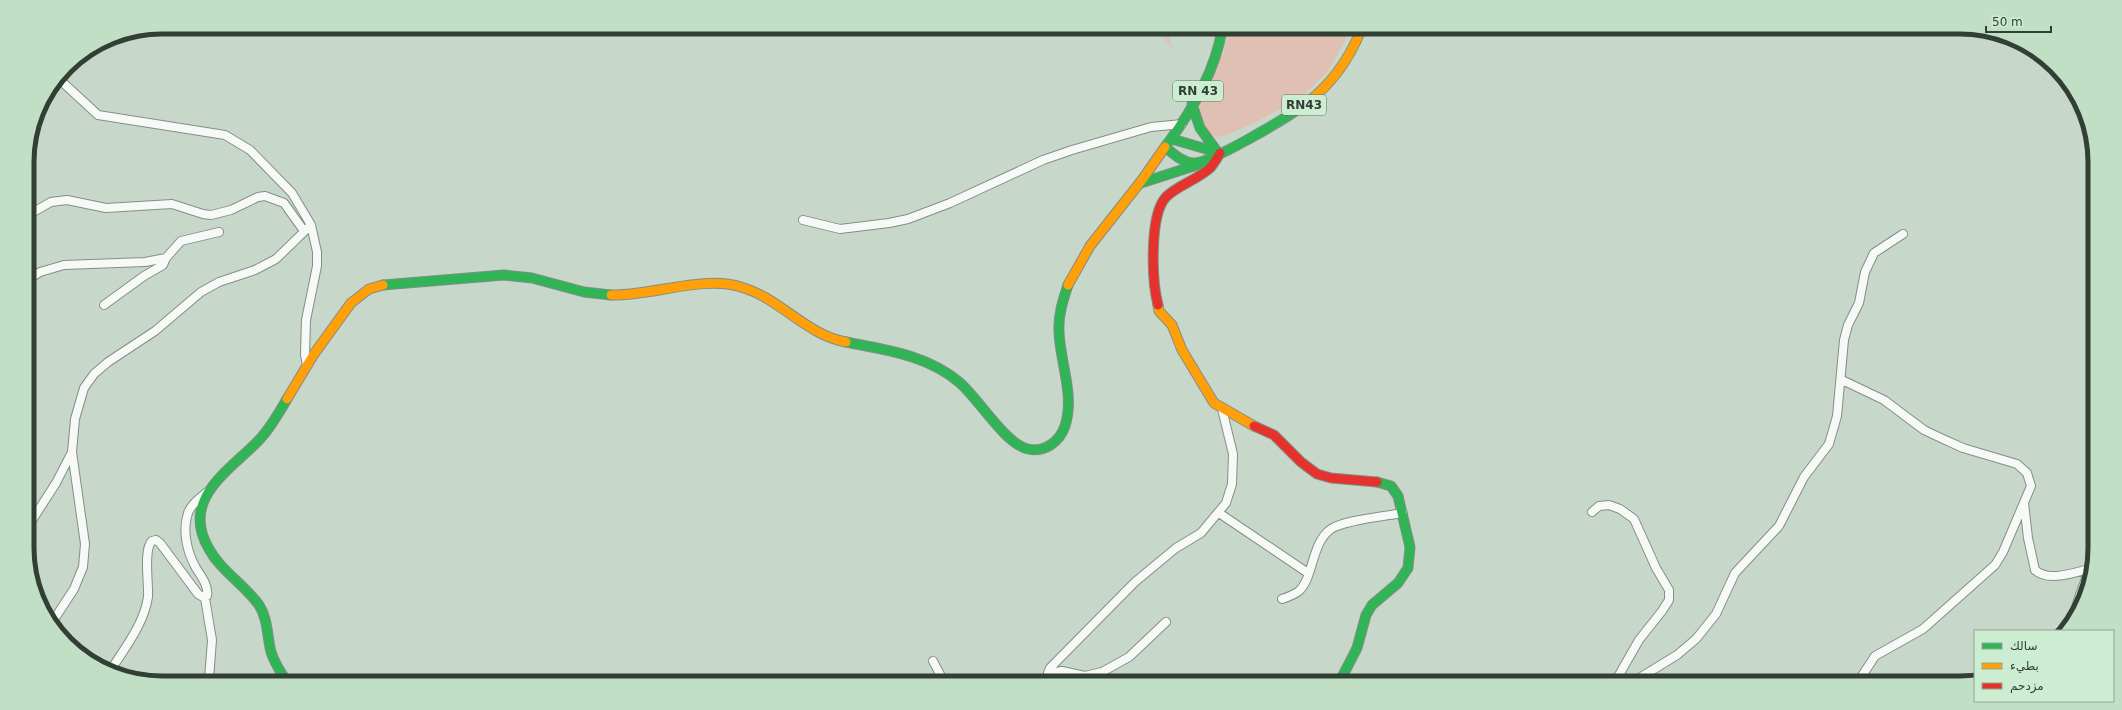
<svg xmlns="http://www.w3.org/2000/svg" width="2122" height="710" font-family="'DejaVu Sans','Noto Sans Arabic',sans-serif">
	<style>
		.green { fill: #dfc0b3 }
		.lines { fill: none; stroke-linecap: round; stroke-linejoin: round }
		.street-casing { stroke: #828f85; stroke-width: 10 }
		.fast-casing { stroke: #828f85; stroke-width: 11 }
		.slow-casing { stroke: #828f85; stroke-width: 11 }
		.jam-casing { stroke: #828f85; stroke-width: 11 }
		.street { stroke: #f7f9f7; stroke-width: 8 }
		.fast { stroke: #30b455; stroke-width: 9 }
		.slow { stroke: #ff9f0a; stroke-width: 9 }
		.jam { stroke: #e5322d; stroke-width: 9 }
		.labels { text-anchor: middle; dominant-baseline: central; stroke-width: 3.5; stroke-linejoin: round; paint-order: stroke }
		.shield { fill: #ccedd1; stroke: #607363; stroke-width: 1 }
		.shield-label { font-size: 12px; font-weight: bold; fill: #313f34 }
		.rim { fill: none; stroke: #313f34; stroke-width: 5 }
	</style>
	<rect width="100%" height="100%" fill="#c7d8ca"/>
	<path class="green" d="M1157 30H1166L1173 49Z
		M1228 30H1351L1328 71 1302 97 1260 120 1227 135 1218 137 1212 136 1206 131 1199 109 1201 97 1224 52Z"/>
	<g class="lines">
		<defs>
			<path id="street" d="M112 37 132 35 152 29
				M59 79 98 115 225 135 250 150 292 193 311 225 317 252V266L306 320 305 355 307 365
				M28 215 51 202 67 200 106 208 172 204 203 214 211 215 231 210 258 197 265 196 284 203 304 231
				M803 220 840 229 889 223 908 219 950 203 1043 160 1072 150 1151 127 1182 124
				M28 280 40 272 64 265 145 262 166 258
				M104 305 144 276 163 265 166 258 181 241 219 232
				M1842 380 1884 400 1924 430 1943 439 1963 448 2017 464 2027 473 2031 486 2003 552 1995 565 1923 629 1875 656 1858 682
				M2024 503 2028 538 2035 570C2048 582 2073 573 2089 569 2084 587 2075 603 2073 621
				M1592 512 1599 506 1609 505 1620 509 1634 519 1656 568 1669 590V600L1662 611 1639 640 1615 682
				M1219 513 1308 573
				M29 525 56 483 72 452
				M205 598 212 640 209 679
				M1282 599C1288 597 1294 595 1299 591 1314 577 1311 543 1331 529 1345 520 1386 516 1403 513
				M53 621 74 589 83 567 85 544 72 452 75 419 84 388 94 374 108 362 155 331 201 292 219 282 255 270 276 259 311 225
				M1166 622 1129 657 1102 672 1085 676 1062 671 1048 673 1050 668 1135 582 1176 548 1201 533 1226 503 1232 484 1233 454 1222 409
				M933 661 943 680
				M110 671C125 648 144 624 148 597 149 584 143 549 152 541L156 540 160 543 198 594 203 597 207 596C209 586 201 576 196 568 187 552 182 531 188 513 191 504 200 498 207 492
				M1633 682 1677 655 1696 639 1716 614 1735 573 1779 526 1804 477 1829 444 1837 416 1844 340 1848 325 1859 303 1865 272 1874 253 1903 234"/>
			<path id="fast" d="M1222 30C1215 71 1190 114 1165 147 1174 154 1183 163 1194 163 1211 163 1285 119 1301 107
				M1192 104 1200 128 1216 150
				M1172 139 1220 153
				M1141 183 1200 164
				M383 285 504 275 532 278 584 292 611 295
				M846 342C886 350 927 355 959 382 979 399 1005 444 1028 449 1045 453 1060 441 1065 426 1075 396 1060 362 1059 332 1058 315 1063 300 1068 285
				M285 679C280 671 274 662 271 652 267 636 268 619 259 605 244 584 221 571 209 549 179 498 231 470 260 439 271 427 279 413 287 399
				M1340 681 1357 648 1366 615 1372 605 1398 583 1408 568 1410 547 1398 496 1391 486 1377 482"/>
			<path id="slow" d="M1301 107C1330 87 1348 62 1361 30
				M1068 285 1090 246 1142 180 1165 147
				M611 295C652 296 703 275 741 287 780 298 806 335 846 342
				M1158 305 1159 311 1172 325 1182 350 1214 403 1254 426
				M287 399 314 354 351 303 369 289 383 285"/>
			<path id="jam" d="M1158 305C1152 282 1149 215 1166 197 1178 185 1197 180 1210 168 1214 164 1217 158 1220 153
				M1254 426 1274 435 1301 462 1317 474 1331 478 1377 482"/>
		</defs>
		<use href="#street" class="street-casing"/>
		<use href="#fast" class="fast-casing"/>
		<use href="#slow" class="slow-casing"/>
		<use href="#jam" class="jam-casing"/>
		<use href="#street" class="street"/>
		<use href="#fast" class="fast"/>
		<use href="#slow" class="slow"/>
		<use href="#jam" class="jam"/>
	</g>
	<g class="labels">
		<g class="shield">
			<rect x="1173" y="81" width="50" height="20" rx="3"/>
			<rect x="1282" y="95" width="44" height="20" rx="3"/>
		</g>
		<g class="shield-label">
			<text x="1198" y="91">RN 43</text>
			<text x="1304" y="105">RN43</text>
		</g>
	</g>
	<path d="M0 0H2122V710H0ZM162 34H1960A128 128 0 0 1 2088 162V548A128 128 0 0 1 1960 676H162A128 128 0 0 1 34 548V162A128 128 0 0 1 162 34Z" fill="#c0dfc4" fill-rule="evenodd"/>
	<path class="rim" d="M162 34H1960A128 128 0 0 1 2088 162V548A128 128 0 0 1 1960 676H162A128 128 0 0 1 34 548V162A128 128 0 0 1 162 34Z"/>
	<rect x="1974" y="630" width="140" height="72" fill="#ccedd1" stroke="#8ea792"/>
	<rect x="1982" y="643" width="20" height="6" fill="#30b455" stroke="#8ea792"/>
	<text x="2010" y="650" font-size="12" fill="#313f34">سالك</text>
	<rect x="1982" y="663" width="20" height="6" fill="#ff9f0a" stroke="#8ea792"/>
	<text x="2010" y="670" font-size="12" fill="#313f34">بطيء</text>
	<rect x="1982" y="683" width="20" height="6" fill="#e5322d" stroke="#8ea792"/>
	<text x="2010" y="690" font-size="12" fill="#313f34">مزدحم</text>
	<path d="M1986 26v6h65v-6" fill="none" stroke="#313f34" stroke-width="2"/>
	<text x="1992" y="26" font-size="12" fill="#313f34" stroke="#ccedd1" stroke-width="3" paint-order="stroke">50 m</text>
</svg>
